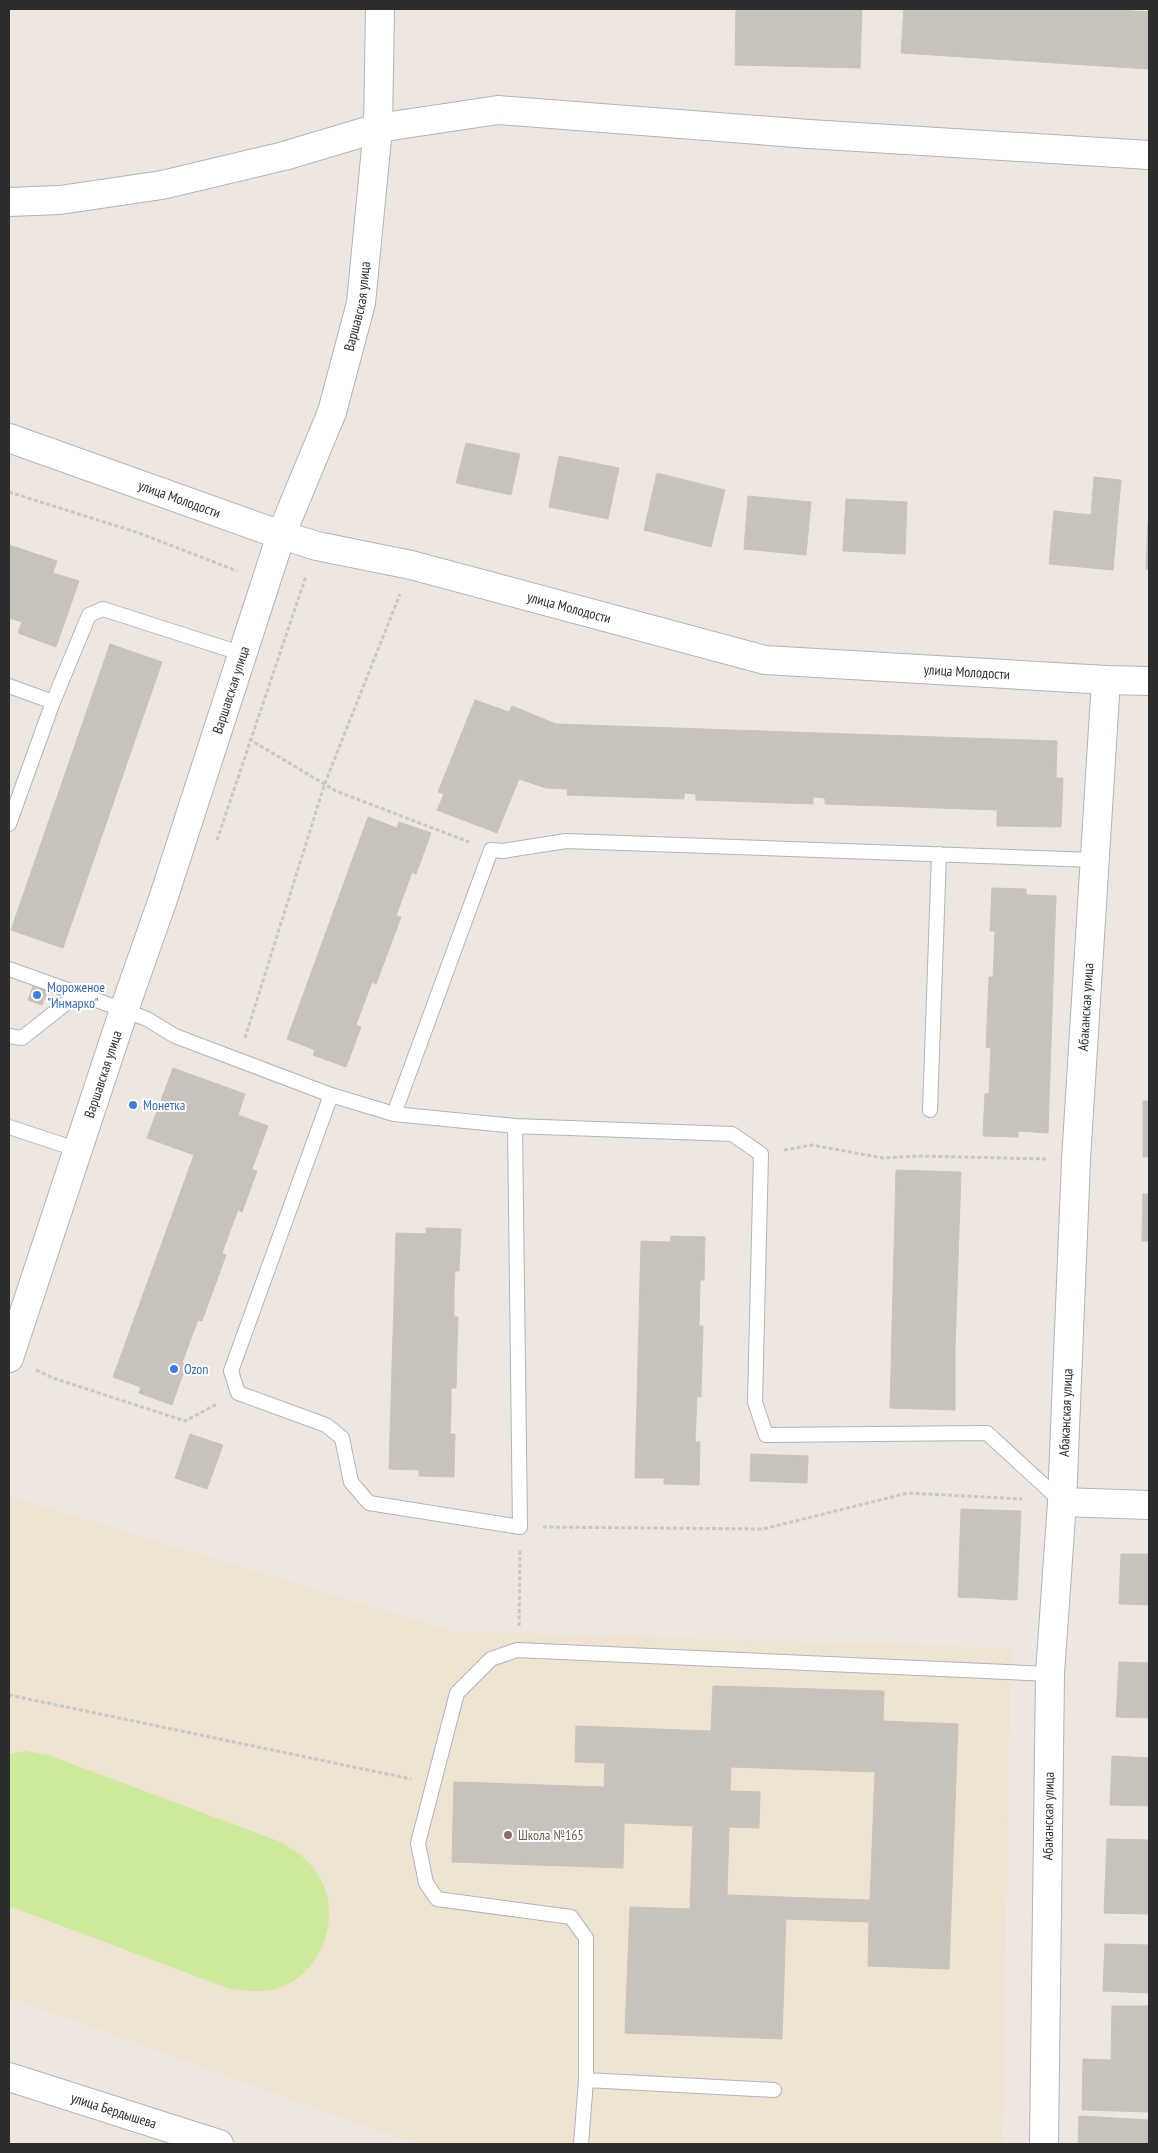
<svg xmlns="http://www.w3.org/2000/svg" width="1158" height="2153" font-family="'PT Sans Narrow',sans-serif">
	<style>
		.education { fill: #efe3d1 }
		.pitch { fill: #ceea9b }
		.building { fill: #c7c2bb; stroke: #cac3ba; fill-rule: evenodd }
		.lines { fill: none; stroke-linecap: round; stroke-linejoin: round }
		.service-casing { stroke: #b0b4bd; stroke-width: 16 }
		.minor-casing { stroke: #b0b4bd; stroke-width: 30 }
		.tertiary-casing { stroke: #b0b4bd; stroke-width: 30 }
		.path { stroke: #c8c8c8; stroke-width: 3; stroke-dasharray: 4 2.5; stroke-linecap: butt }
		.service { stroke: #fff; stroke-width: 14 }
		.minor { stroke: #fff; stroke-width: 28 }
		.tertiary { stroke: #fff; stroke-width: 28 }
		.shop-dot { fill: #3f7fe0; stroke: #fff; stroke-width: 2 }
		.education-dot { fill: #8d6e63; stroke: #fff; stroke-width: 2 }
		.labels { text-anchor: middle; dominant-baseline: central; stroke-width: 4; stroke-linejoin: round; paint-order: stroke }
		.street-label { font-size: 14px; fill: #2d2d2d; stroke: #fff }
		.shop-label { font-size: 14px; fill: #366cbe; stroke: #fff; text-anchor: start }
		.education-label { font-size: 14px; fill: #785e54; stroke: #fff; text-anchor: start }
	</style>
	<rect width="100%" height="100%" fill="#eee7e0"/>
	<path class="education" d="M9 1496 452 1631 1011 1648 1002 2144H415L9 1997Z"/>
	<path class="pitch" d="M25 1751 48 1755 281 1842C295 1851 307 1858 316 1872 345 1912 323 1975 276 1989 260 1993 245 1991 230 1989L9 1906V1754Z"/>
	<path class="building" d="M736 9H862L860 68 735 65Z
		M904 9H1101L1149 12V69L901 53Z
		M466 443 520 454 511 495 456 483Z
		M559 456 619 468 608 519 549 507Z
		M657 473 725 490 711 547 644 530Z
		M1094 477 1121 480 1113 570 1049 564 1054 511 1091 515Z
		M748 496 811 502 806 555 744 549Z
		M846 499 907 502 905 554 843 551Z
		M1148 523H1149V569H1146Z
		M9 545 57 561 53 573 79 581 56 647 18 633 22 622 9 618Z
		M110 644 162 662 63 948 11 930Z
		M475 700 509 712 512 706 556 724 1057 741 1056 778H1063L1061 827 997 826V810L825 804V798L813 797V804L696 800V794L684 793V799L567 795 568 789 546 788 519 779 497 833 437 810 444 794 438 792Z
		M368 817 397 828 399 822 431 833 416 874 412 872 396 916 401 917 376 984 372 982 356 1025 361 1027 346 1067 313 1055 315 1050 287 1039Z
		M992 888 1026 889V895L1056 896 1048 1133 1018 1131V1137L983 1136 985 1094 989 1093 990 1071 991 1048 986 1047 989 977H993L995 931H990Z
		M33 986 47 991 42 1005 28 1000Z
		M173 1068 245 1094 238 1115 268 1126 252 1169 224 1160 222 1165 147 1138Z
		M1143 1101H1149V1157H1143Z
		M194 1155 222 1165 224 1160 257 1171 242 1212 238 1210 230 1231 222 1253 226 1255 202 1321 198 1320 190 1341 182 1363 186 1365 172 1405 139 1393 141 1387 113 1377Z
		M896 1170 961 1172 955 1350V1410L890 1408Z
		M1143 1194H1149V1241H1142Z
		M426 1228 461 1229 459 1271H455L454 1294V1317H458L456 1388H451V1411L450 1434H455L454 1477 419 1476V1470L389 1469 396 1233 426 1234Z
		M671 1236 705 1237 704 1280H700L699 1326H703L701 1397 697 1396 695 1442H700L699 1485 664 1484V1478H635L641 1241 671 1242Z
		M190 1434 223 1445 207 1489 175 1478Z
		M751 1454 808 1456 807 1483 750 1481Z
		M961 1509 1021 1511 1017 1600 958 1597Z
		M1121 1554H1149V1605L1119 1604Z
		M1119 1662 1149 1663V1718L1116 1717Z
		M713 1686 884 1691 883 1721 958 1724 949 1969 868 1966 869 1922 786 1919 782 2039 625 2033 630 1907 690 1909 693 1826 624 1823 623 1868 452 1862 454 1782 604 1787 605 1763 575 1762 576 1726 711 1731ZM731 1767 875 1772 870 1900 727 1895 729 1827 759 1828 760 1792 730 1791Z
		M1112 1756 1149 1758V1806L1110 1805Z
		M1107 1839 1149 1840V1914L1104 1913Z
		M1105 1944 1149 1945V1993L1103 1991Z
		M1112 2006H1149V2112L1082 2110 1083 2059 1111 2060Z
		M1079 2116 1149 2120V2144H1078Z"/>
	<g class="lines">
		<defs>
			<path id="service" d="M9 686 53 702 89 615 103 609 243 654
				M9 824 53 702
				M9 969 124 1010 147 1019 175 1036 331 1095 394 1114 515 1126 732 1134 761 1154 755 1402 766 1435 987 1433 1061 1501
				M9 1036 22 1038 79 993
				M331 1095 231 1371 238 1393 326 1425 342 1438 351 1482 369 1503 520 1527 515 1126
				M930 1110 939 854
				M394 1114 491 850 503 851 566 841 1095 860
				M9 1127 79 1150
				M586 2080 774 2090
				M581 2144 586 2080V1938L571 1917 437 1899 426 1883 418 1843 457 1693 491 1659 517 1650 1050 1674"/>
			<g id="minor">
				<path d="M9 202 60 200 162 185 284 156 378 128 498 110 809 134 1149 155"/>
				<path id="s1" d="M9 438 281 535 317 546 411 565 765 660 1106 680 1149 681"/>
				<path id="s2" d="M9 1358 124 1010 163 899 281 535 332 412 361 303 378 128 380 9"/>
				<path d="M1062 1502 1149 1505"/>
				<path id="s3" d="M1044 2144 1050 1674 1062 1502 1076 1160 1106 680"/>
			</g>
			<g id="tertiary">
				<path id="s4" d="M9 2077 219 2144"/>
			</g>
		</defs>
		<use href="#service" class="service-casing"/>
		<use href="#minor" class="minor-casing"/>
		<use href="#tertiary" class="tertiary-casing"/>
		<path class="path" d="M9 492 139 533 237 571
			M249 739 336 791 469 842
			M217 840 306 576
			M245 1038 325 783 400 594
			M784 1150 812 1145 883 1158 919 1156 1046 1159
			M36 1370 53 1378 185 1421 217 1404
			M543 1527 763 1529 908 1493 1022 1499
			M519 1626 520 1550
			M9 1695 411 1779"/>
		<use href="#service" class="service"/>
		<use href="#minor" class="minor"/>
		<use href="#tertiary" class="tertiary"/>
	</g>
	<g class="shop-dot">
		<circle cx="37" cy="995" r="5"/>
		<circle cx="133" cy="1105" r="5"/>
		<circle cx="174" cy="1369" r="5"/>
	</g>
	<circle class="education-dot" cx="508" cy="1835" r="5"/>
	<g class="labels">
		<g class="street-label">
			<text stroke="none"><textPath href="#s2" startOffset="1109">Варшавская улица</textPath></text>
			<text stroke="none"><textPath href="#s1" startOffset="181">улица Молодости</textPath></text>
			<text stroke="none"><textPath href="#s1" startOffset="586">улица Молодости</textPath></text>
			<text stroke="none"><textPath href="#s1" startOffset="991">улица Молодости</textPath></text>
			<text stroke="none"><textPath href="#s2" startOffset="704">Варшавская улица</textPath></text>
			<text stroke="none"><textPath href="#s3" startOffset="1138">Абаканская улица</textPath></text>
			<text stroke="none"><textPath href="#s2" startOffset="299">Варшавская улица</textPath></text>
			<text stroke="none"><textPath href="#s3" startOffset="732">Абаканская улица</textPath></text>
			<text stroke="none"><textPath href="#s3" startOffset="328">Абаканская улица</textPath></text>
			<text stroke="none"><textPath href="#s4" startOffset="110">улица Бердышева</textPath></text>
		</g>
		<g class="shop-label">
			<text x="47" y="987">Мороженое<tspan x="47" dy="16">"Инмарко"</tspan></text>
			<text x="143" y="1105">Монетка</text>
			<text x="184" y="1369">Ozon</text>
		</g>
		<g class="education-label">
			<text x="518" y="1835">Школа №165</text>
		</g>
	</g>
	<rect width="1158" height="2153" fill="none" stroke="#2d2d2d" stroke-width="20"/>
</svg>
